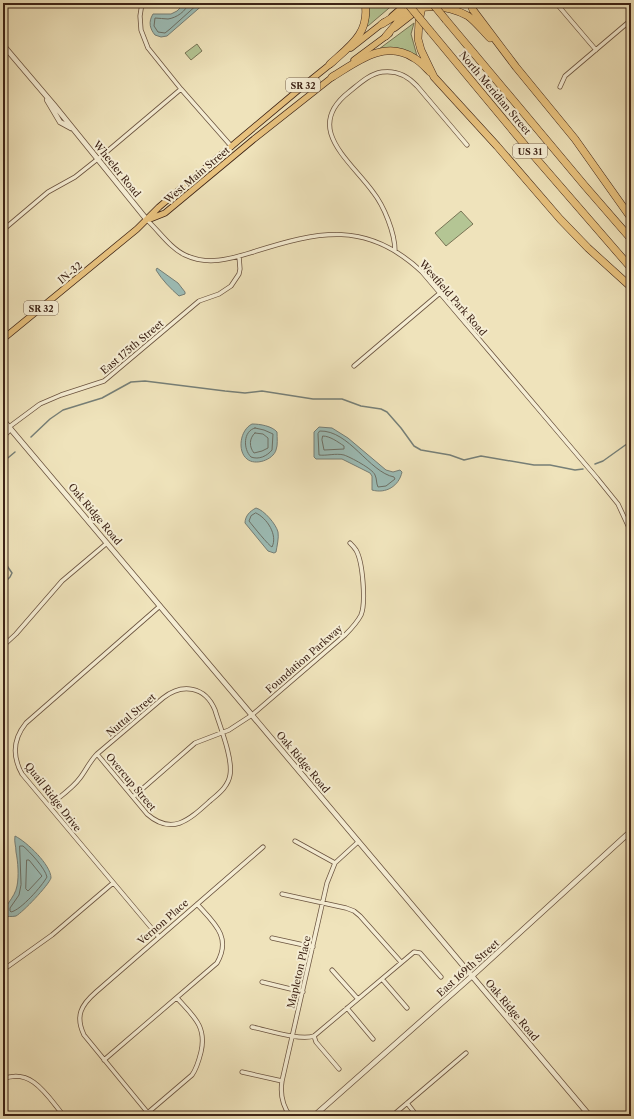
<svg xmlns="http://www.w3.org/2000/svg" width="634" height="1119" font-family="'Libre Caslon Text',serif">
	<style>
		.green { fill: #b4c594; stroke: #787455 }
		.water { fill: #9cbdb7; stroke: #767f77 }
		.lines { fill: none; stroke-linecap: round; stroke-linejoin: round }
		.shore { stroke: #6c7066; stroke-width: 1 }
		.stream { stroke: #767f77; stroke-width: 1.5 }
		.minor-casing { stroke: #6a533f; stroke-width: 5 }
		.tertiary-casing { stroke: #6a533f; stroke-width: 6 }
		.primary-casing { stroke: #3d2316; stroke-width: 7 }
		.motorway-casing { stroke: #3d2316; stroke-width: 8 }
		.minor { stroke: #f5edd3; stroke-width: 3.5 }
		.tertiary { stroke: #f5edd3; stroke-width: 4.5 }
		.primary { stroke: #e8c27e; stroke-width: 5.5 }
		.motorway { stroke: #e8c27e; stroke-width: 7 }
		.motorway-bridge-casing { stroke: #3d2316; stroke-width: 8; stroke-linecap: butt }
		.motorway-bridge { stroke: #e8c27e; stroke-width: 7 }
		.labels { text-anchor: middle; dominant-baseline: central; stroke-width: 4; stroke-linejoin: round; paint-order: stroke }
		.shield { fill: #f5edd3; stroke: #74604f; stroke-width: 1 }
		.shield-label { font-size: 9px; font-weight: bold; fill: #3d2316 }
		.street-label { font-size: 10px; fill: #3d2316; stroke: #f5edd3 }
	</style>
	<rect width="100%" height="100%" fill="#efe3bb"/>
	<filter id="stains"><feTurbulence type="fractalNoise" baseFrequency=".005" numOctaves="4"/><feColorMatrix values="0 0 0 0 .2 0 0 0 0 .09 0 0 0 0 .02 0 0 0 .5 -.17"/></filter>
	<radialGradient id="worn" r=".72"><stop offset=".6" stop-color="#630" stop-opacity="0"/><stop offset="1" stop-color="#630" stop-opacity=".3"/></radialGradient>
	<path class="green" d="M368 3H395L368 26H366L369 16Z
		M414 23 411 34 417 56 393 48 379 49Z
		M197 44 202 51 191 60 185 53Z
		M461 211 473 224 446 246 435 233Z"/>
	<path class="water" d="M185 3H205L167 36 161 37 155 35C150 29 148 22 153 14H171L177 11Z
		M157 268 178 283 185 292V294L179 296C171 289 162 280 156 270Z
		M252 424C260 424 272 426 277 432 277 438 278 445 276 450 273 460 255 466 247 459 237 451 240 430 252 424Z
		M319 427 332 428 348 438 386 470 393 472 400 470 402 472C399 486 386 494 372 490V476L370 473 342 459H316L314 457V432Z
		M256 508C264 510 276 524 278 532 279 538 277 546 276 552L274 553 268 551 245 523C245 516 250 511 256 508Z
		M15 836C27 842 51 865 51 878 48 886 23 912 16 916 12 917 7 916 3 917 3 906 15 898 17 886 19 876 18 862 16 852 16 846 14 842 15 836Z"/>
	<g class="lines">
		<path class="shore" d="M188 3C187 11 176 18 168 19 164 19 159 18 155 18L154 26 158 32 165 33 170 29 199 3
			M255 428 264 430 273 434 272 450C267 456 259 460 251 457 243 449 243 431 255 428Z
			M320 431C349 430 369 472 394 477L395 479 386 486 378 487C376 483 377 479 375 475 373 469 350 457 344 455 336 453 326 456 319 455L318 434Z
			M255 433 263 434 268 438V448L262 451 254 453C249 447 249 438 255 433Z
			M323 436C330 436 338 442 344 446V449L324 450 322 440Z
			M256 513C267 518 278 535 272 547 269 546 253 526 249 521L251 516Z
			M20 846H23C30 852 45 868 47 877 42 886 21 910 11 912L10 911V908L19 895 21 885Z
			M27 860H29L42 876 28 891 26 889Z"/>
		<path class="stream" d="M31 437 50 419 63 410 102 398 131 382 145 381 225 391 245 393 262 391 313 399H342L361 406 381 409 387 412 401 428 414 446 421 450 450 455 464 460 481 456 534 465H550L575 470 583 469
			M3 462 15 452
			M595 464 603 461 631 441
			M3 560 12 573 10 577 3 584"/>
		<defs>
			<path id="minor" d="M142 3 140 16 141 30 148 48 181 89 232 147
				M556 3 596 50
				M560 87 565 76 631 20
				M147 220C159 231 170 248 185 255 208 266 230 259 253 252 319 231 367 220 422 272L597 478 618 504 631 532
				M3 230 48 192 75 177 104 154 181 89
				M395 251C395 233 384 206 373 192 350 160 303 128 349 92 359 84 369 74 382 72 397 70 408 76 417 86L467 145
				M354 366 440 293
				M9 427 40 404 61 395 104 381 199 301 219 294 231 286 239 274 240 269 239 256
				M3 437 11 429
				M3 646 16 634 62 581 107 543
				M133 797 195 743 229 730 252 715 345 635C351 629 357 623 361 615 366 603 363 562 356 550 354 547 352 545 350 543
				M49 806C59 797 72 789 80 778 86 770 90 761 97 754L163 698C182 683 205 686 215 710 220 727 233 758 230 775 228 787 218 794 210 801 189 820 172 836 147 814L97 754
				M295 841 335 863
				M282 894 346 908 354 911 360 916 401 962
				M159 937 22 774C12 756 13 739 26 723L160 606
				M272 938 313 947
				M3 970 52 935 113 883
				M332 970 358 999
				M382 979 407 1008
				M262 982 303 992
				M347 1008 373 1039
				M252 1027C267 1030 300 1041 314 1036L414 952 420 953 441 977
				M314 1036 316 1042 339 1069
				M104 1060 217 963C232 937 214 923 197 904
				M242 1072 282 1081
				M3 1079C32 1067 48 1097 64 1116
				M407 1103 417 1116
				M148 1113 84 1035C75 1016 81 1005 96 992L263 847
				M144 1116 192 1075C197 1068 199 1060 201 1052 207 1026 193 1016 177 998
				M290 1116C282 1105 280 1094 282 1081L327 883 335 863 358 842
				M392 1116 466 1053"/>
			<path id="tertiary" d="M3 45 54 105 147 220
				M47 100 60 122 71 128
				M3 420 590 1116
				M314 1116 471 977 631 831"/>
			<path id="primary" d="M392 16 407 3
				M395 28 427 3
				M351 48 384 22
				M354 60 389 34
				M150 219 165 213 254 139 335 75
				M3 339 137 229 159 207 302 87 333 62"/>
			<path id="motorway" d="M423 3 419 21 418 39 421 50 434 77 497 146 560 219 588 248 631 287
				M470 3 473 10 516 67 575 139 631 218
				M446 20 585 186 631 239
				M382 24C408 6 439 0 468 16 476 22 483 31 490 38
				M431 32 534 156 631 268
				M386 36 408 10
				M330 64C350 46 370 33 365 3
				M332 77C357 62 384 39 414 58 420 61 425 67 430 72"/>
		</defs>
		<use href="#minor" class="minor-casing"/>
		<use href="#tertiary" class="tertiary-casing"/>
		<use href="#primary" class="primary-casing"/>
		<use href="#motorway" class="motorway-casing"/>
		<use href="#minor" class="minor"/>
		<use href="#tertiary" class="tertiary"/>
		<use href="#primary" class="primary"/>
		<use href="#motorway" class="motorway"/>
		<defs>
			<path id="motorway-bridge" d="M407 3 431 32
				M432 3 446 20"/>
		</defs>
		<use href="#motorway-bridge" class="motorway-bridge-casing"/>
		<use href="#motorway-bridge" class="motorway-bridge"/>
	</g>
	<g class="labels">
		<g class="shield">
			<rect x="286" y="78" width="34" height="14" rx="3"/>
			<rect x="513" y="144" width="34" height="14" rx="3"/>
			<rect x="24" y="301" width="34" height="14" rx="3"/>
		</g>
		<g class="shield-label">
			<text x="303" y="85">SR 32</text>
			<text x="530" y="151">US 31</text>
			<text x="41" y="308">SR 32</text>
		</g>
		<g class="street-label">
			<text transform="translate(495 93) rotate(50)">North Meridian Street</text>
			<text transform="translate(117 169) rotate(51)">Wheeler Road</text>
			<text transform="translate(197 175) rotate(-40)">West Main Street</text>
			<text transform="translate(70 273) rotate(-39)">IN-32</text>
			<text transform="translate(453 298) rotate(49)">Westfield Park Road</text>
			<text transform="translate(132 347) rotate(-40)">East 175th Street</text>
			<text transform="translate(95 514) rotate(50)">Oak Ridge Road</text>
			<text transform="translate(304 659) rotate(-41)">Foundation Parkway</text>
			<text transform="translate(131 715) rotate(-40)">Nuttal Street</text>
			<text transform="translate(303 762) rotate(50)">Oak Ridge Road</text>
			<text transform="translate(131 782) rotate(50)">Overcup Street</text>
			<text transform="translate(53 797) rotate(52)">Quail Ridge Drive</text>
			<text transform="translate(163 922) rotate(-41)">Vernon Place</text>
			<text transform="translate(468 968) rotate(-42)">East 169th Street</text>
			<text transform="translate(299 972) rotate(-77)">Mapleton Place</text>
			<text transform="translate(512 1010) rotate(50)">Oak Ridge Road</text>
		</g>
	</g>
	<rect width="634" height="1119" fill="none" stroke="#efe3bb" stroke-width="16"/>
	<rect x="4" y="4" width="626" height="1111" fill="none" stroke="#3d2316" stroke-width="2"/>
	<rect x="8" y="8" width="618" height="1103" fill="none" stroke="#3d2316"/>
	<rect width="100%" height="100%" filter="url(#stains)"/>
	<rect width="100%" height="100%" fill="url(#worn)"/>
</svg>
